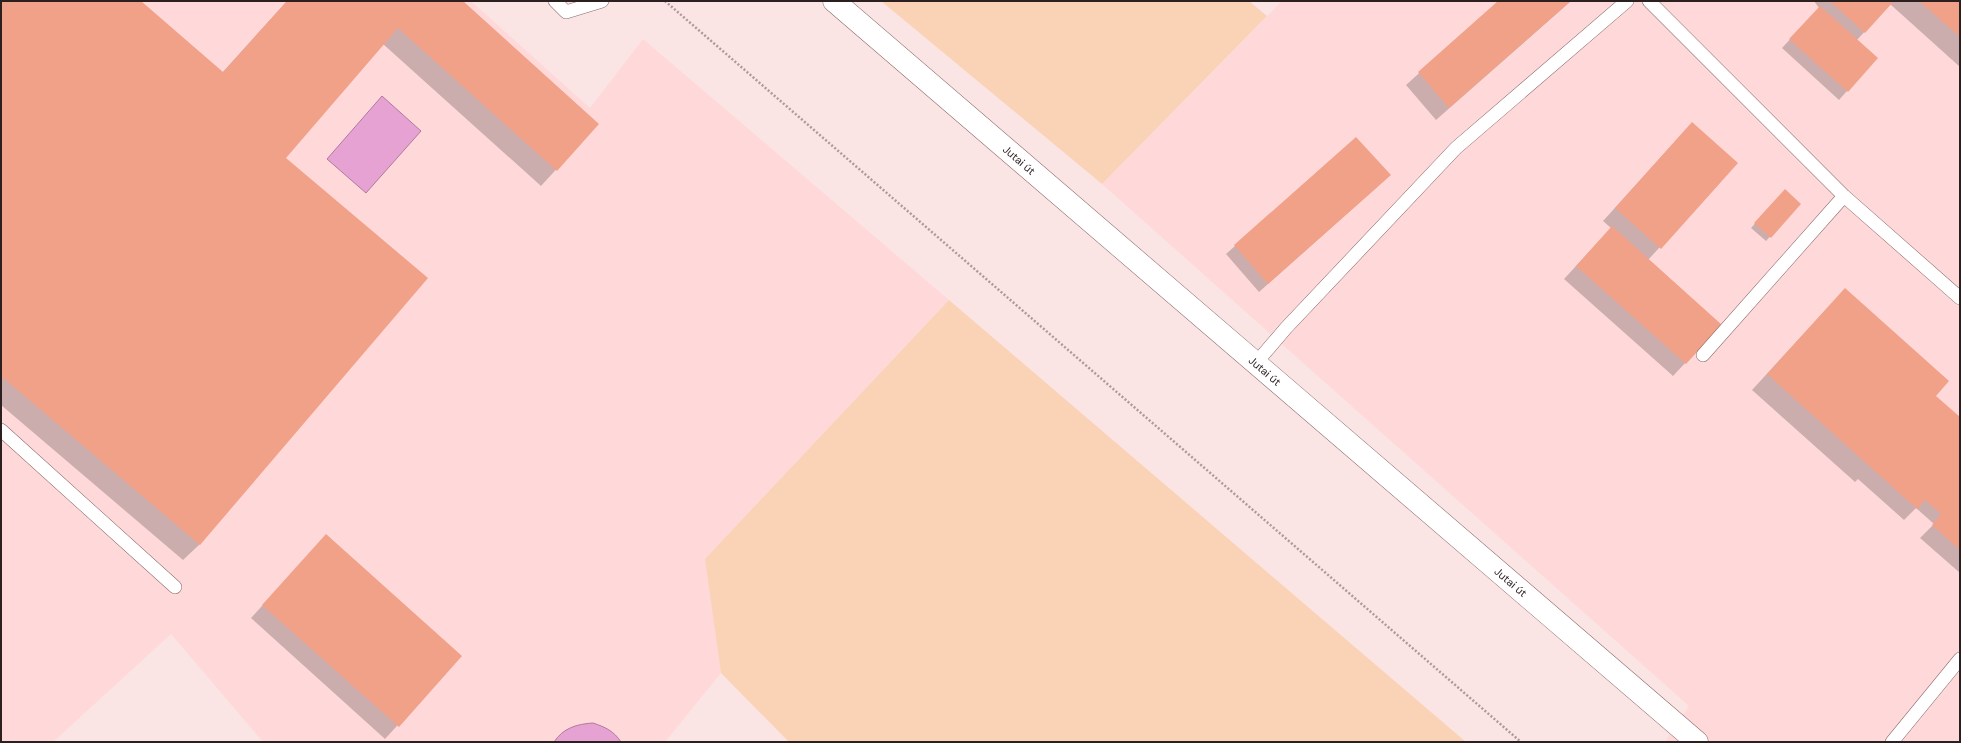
<svg xmlns="http://www.w3.org/2000/svg" width="1961" height="743" font-family="'DM Sans',sans-serif">
	<style>
		.built { fill: #ffd9d9 }
		.green { fill: #fad3b7 }
		.water { fill: #e6a2d3; stroke: #ae7b9d }
		.shadow { fill: #0003 }
		.building { fill: #f1a188 }
		.lines { fill: none; stroke-linecap: round; stroke-linejoin: round }
		.service-casing { stroke: #8b696a; stroke-width: 14 }
		.secondary-casing { stroke: #8b696a; stroke-width: 23 }
		.path { stroke: #ad9999; stroke-width: 2.5; stroke-dasharray: 2 2; stroke-linecap: butt }
		.service { stroke: #fff; stroke-width: 13 }
		.secondary { stroke: #fff; stroke-width: 22 }
		.labels { text-anchor: middle; dominant-baseline: central; stroke-width: 3; stroke-linejoin: round; paint-order: stroke }
		.street-label { font-size: 11px; fill: #2c1f1f; stroke: #fff }
	</style>
	<rect width="100%" height="100%" fill="#fbe4e4"/>
	<path class="built" d="M1 1H471L590 108 643 39 949 300 706 559 721 673 665 742H263L171 634 53 742H1Z
		M1282 1H1960V742H1665L1689 706 1102 184Z"/>
	<path class="green" d="M881 1H1249L1267 16 1102 184Z
		M949 300 1466 742H789L721 673 705 559Z"/>
	<path class="water" d="M382 96 421 131 366 193 327 159Z
		M593 723C605 727 614 731 621 742H554C563 728 577 724 593 723Z"/>
	<path class="shadow" d="M1 1H140L222 73 287 1H461L598 124 541 186 383 44 285 158 426 278 199 545 183 560 1 405Z
		M1499 1H1571L1436 120 1406 85Z
		M1814 1H1960V67L1890 4 1857 40 1847 91 1839 100 1782 48 1819 8Z
		M1680 136 1737 163 1648 260 1721 325 1673 376 1564 279 1611 228 1603 221Z
		M1356 138 1377 187 1259 292 1226 254Z
		M1781 194 1800 204 1766 241 1751 228Z
		M1845 289 1930 400 1960 419V573L1920 538 1934 524 1916 508 1904 520 1858 479 1855 482 1752 390Z
		M326 535 461 656 385 739 251 618Z"/>
	<path class="building" d="M1 1H141L223 72 287 1H463L599 124 557 171 398 28 286 158 428 278 200 545 1 376Z
		M1498 1H1571L1449 108 1418 72Z
		M1830 1H1894L1865 33Z
		M1919 1H1960V37Z
		M1820 6 1878 58 1848 92 1789 39Z
		M1692 122 1738 163 1661 249 1615 208Z
		M1356 137 1391 175 1268 284 1234 245Z
		M1785 189 1801 204 1771 238 1754 223Z
		M1612 226 1722 325 1686 364 1576 266Z
		M1845 288 1949 381 1936 396 1960 417V550L1932 525 1941 514 1925 500 1917 509 1767 374Z
		M326 534 462 656 399 727 262 605Z"/>
	<g class="lines">
		<defs>
			<path id="service" d="M555 1 566 12 602 1
				M1649 1 1844 196 1960 298
				M1703 355 1844 196
				M1256 363 1286 328 1456 148 1627 1
				M1 430 175 587
				M1892 742 1960 659"/>
			<g id="secondary">
				<path id="s1" d="M834 1 1697 742"/>
			</g>
		</defs>
		<use href="#service" class="service-casing"/>
		<use href="#secondary" class="secondary-casing"/>
		<path class="path" d="M665 1 1521 742"/>
		<use href="#service" class="service"/>
		<use href="#secondary" class="secondary"/>
	</g>
	<g class="labels">
		<g class="street-label">
			<text stroke="none"><textPath href="#s1" startOffset="244">Jutai út</textPath></text>
			<text stroke="none"><textPath href="#s1" startOffset="568">Jutai út</textPath></text>
			<text stroke="none"><textPath href="#s1" startOffset="892">Jutai út</textPath></text>
		</g>
	</g>
	<rect width="1961" height="743" fill="none" stroke="#2c1f1f" stroke-width="4"/>
</svg>
